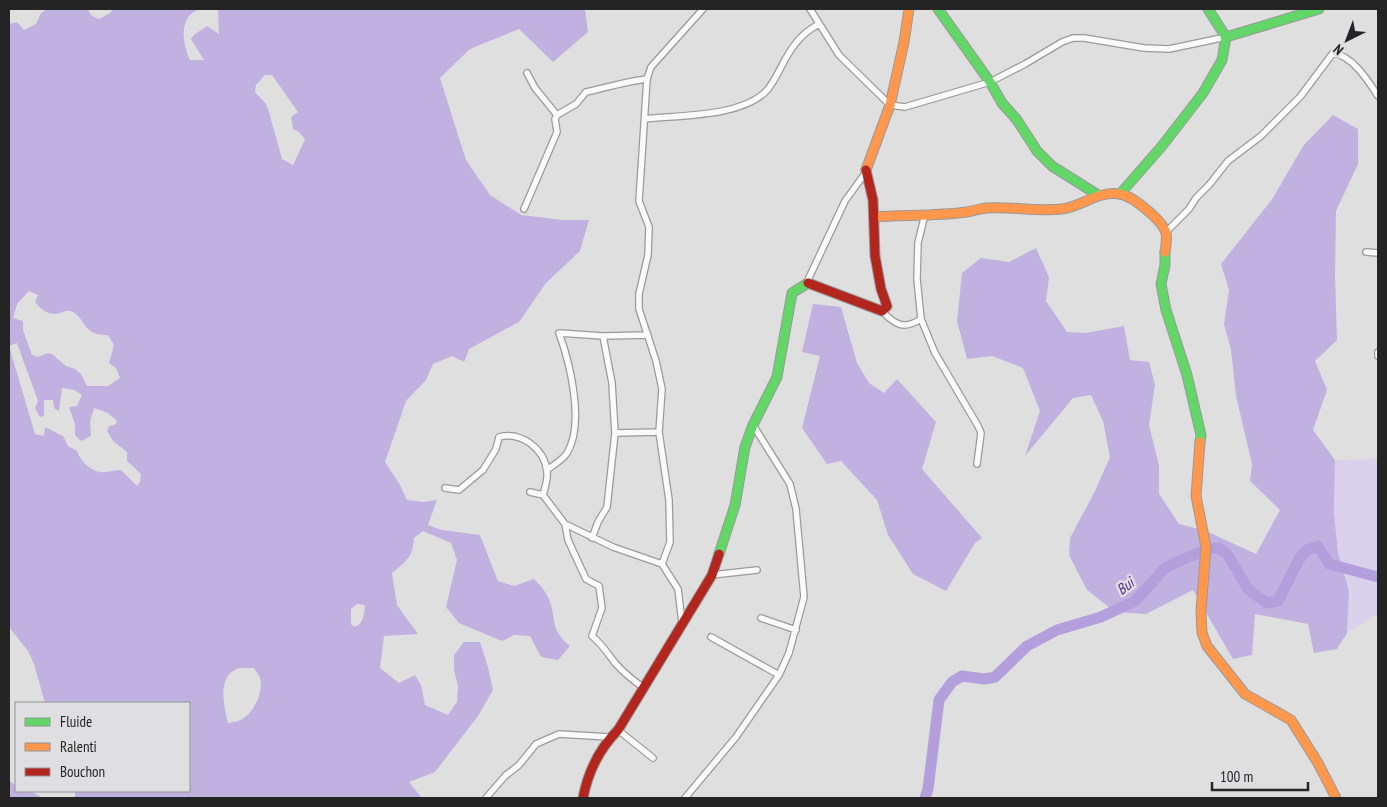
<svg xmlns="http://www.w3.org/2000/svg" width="1387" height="807" font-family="'PT Sans Narrow',sans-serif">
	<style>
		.green { fill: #dad2ed }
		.forest { fill: #c1b1e1; fill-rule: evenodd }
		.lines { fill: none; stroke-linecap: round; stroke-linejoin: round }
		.river { stroke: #b39fdb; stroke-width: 11 }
		.street-casing { stroke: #9a9a9a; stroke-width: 8 }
		.fast-casing { stroke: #9a9a9a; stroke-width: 11 }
		.slow-casing { stroke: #9a9a9a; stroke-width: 11 }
		.jam-casing { stroke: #9a9a9a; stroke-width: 11 }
		.street { stroke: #fafafa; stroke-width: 5.5 }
		.fast { stroke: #63d668; stroke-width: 9 }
		.slow { stroke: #ff974d; stroke-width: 9 }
		.jam { stroke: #b3261e; stroke-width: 9 }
		.labels { text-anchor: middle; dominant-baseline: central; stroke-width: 5; stroke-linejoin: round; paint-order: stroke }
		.water-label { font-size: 15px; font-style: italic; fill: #562b90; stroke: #dfdee1 }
	</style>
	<rect width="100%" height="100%" fill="#dfdfe0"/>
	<path class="green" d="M1378 459V614L1347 633 1349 591 1338 553 1334 513 1335 460Z"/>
	<path class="forest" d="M47 9H87L92 16 99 19 110 13 113 9H201C178 14 182 43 190 60H204L191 39 194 35 207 26 219 34 218 9H585L588 32 553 62 519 29 470 49 440 78 466 160 490 195 521 215 563 220H589L580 251 546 283 519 322 469 349 464 362 452 356 433 364 426 380 406 401 385 462 399 483 407 500 423 502 437 500 428 525 442 530 480 535 498 581 514 586 534 579C542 587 548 594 551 605 556 625 552 631 570 646L558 660 541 657 530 636 514 635 502 641 459 623 446 607 457 560 451 543 423 531 414 538C412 558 408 560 392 573L397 605 418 634 384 636 380 668 399 683 415 675 421 685 425 705 448 715 457 702 458 686 454 670V655L464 642H480L488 667 493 690 478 716 435 772 409 782 422 798H75V791H189V703H45L34 664 28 651 9 627V24L17 22 24 30 36 24 41 13ZM265 75H272L298 112 291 117 293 129 299 132 305 139 293 165 282 159 269 112 266 104 255 92 256 85ZM29 291 38 295 35 302C40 308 46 314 55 314 60 314 64 310 70 311 86 316 81 336 108 335L114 345 109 363 116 368 120 378 108 386H87L81 374 75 369 66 366 52 354 48 353 38 357 32 355 23 330V321L13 318 17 304ZM17 343 38 401 35 408 40 417 44 416V400H53L54 408 59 411 62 388 74 390 82 395 77 406 69 407 75 424V435L81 441 91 436 90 421 94 408 108 413 117 421 115 425 109 426 107 431 113 441 127 452V461L141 474 140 482 137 486 121 470C115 470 105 473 100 472 90 471 80 460 77 451L68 446 63 436 45 427 44 436 35 434 9 346ZM357 604 365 605C364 614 364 624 354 627L351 624V609ZM240 668H254C256 671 259 675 260 678 264 692 253 715 240 720 236 722 232 722 228 723 224 706 216 674 240 668Z
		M1333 115 1358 129V164L1336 211 1335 275 1337 340 1315 361 1327 390 1313 430 1335 460 1334 513 1338 553 1349 591 1347 633 1337 649 1314 653 1308 624 1255 614 1252 655 1233 659 1193 590 1146 614 1115 612 1087 590 1069 555 1070 538 1095 491 1110 457 1103 421 1091 395 1073 398 1025 456 1040 411 1023 368 992 356 967 359 957 321 962 273 981 258 1009 262 1036 248 1049 277 1046 301 1067 332 1085 333 1124 326 1130 360 1149 362 1155 385 1149 425 1159 466V494L1179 524 1206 531 1256 554 1280 510 1250 481 1252 464 1236 396 1231 350 1224 324 1229 290 1221 264 1273 198 1303 146Z
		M813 304 841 307 857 363 869 383 884 393 897 379 936 422 922 469 982 538 975 543 946 591 913 574 888 535 877 500 841 461 827 464 802 428 820 356 802 352Z
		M9 781 16 785V791H29L40 796 38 798H9Z"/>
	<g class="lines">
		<path class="river" d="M925 798 928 789 939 700 952 682 962 676 984 679 995 677 1027 646 1057 630 1101 617 1135 601 1166 567 1207 549 1219 548 1227 554 1248 589 1267 603 1278 601 1299 559 1307 550 1318 546 1329 564 1378 577"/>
		<defs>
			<path id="street" d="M810 9 839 55 890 105 905 107 990 82 1025 64 1062 42 1073 38H1084L1144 48 1169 49 1226 37
				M527 73 535 88 557 115
				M645 119C680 115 745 117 768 89 779 75 784 57 796 43 802 35 810 29 819 24
				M524 209 557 132 555 119 557 115 576 104 586 92C607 88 626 81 647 79
				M925 214 918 243 917 279 921 319 935 353 978 426 981 433 977 464
				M1166 232 1189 209 1196 198 1209 185 1228 161 1261 136 1300 97 1333 53C1352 55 1369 82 1378 96
				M1366 252 1378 253
				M807 282 845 201 866 172
				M882 311C895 325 904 330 921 319
				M1378 356V352
				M615 433 659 432
				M547 470C553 465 563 460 567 453 585 424 570 363 559 333L603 336 648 335
				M445 488 459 490 483 470 496 449 499 437C521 431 545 449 547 472 548 479 545 488 543 495
				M530 492 543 495 565 524 613 547 662 564
				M565 524 568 540 586 579 599 586 602 608 592 636C602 644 608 654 616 664 624 673 634 681 644 688
				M592 538 598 522 607 507 615 433 612 383 603 336
				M712 575 757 570
				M761 618 796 630
				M682 623 678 589 662 564 670 542 669 500 659 432 662 389 656 361 639 309V294L648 255 649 227 639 201 647 79 651 67 703 9
				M711 637 779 675
				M618 730 653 758
				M486 798 505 776 519 765 536 744 559 734 609 737
				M685 798 736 737 779 675 789 653 804 597 796 509 790 484 753 425"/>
			<path id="fast" d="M938 9 990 82 1002 103 1017 120 1037 151 1052 166 1098 195
				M1226 37 1319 9
				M1120 194 1162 146 1203 93 1222 60 1226 37 1208 9
				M1165 252V265L1161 284 1166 310 1187 375 1201 435 1200 442
				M719 554 735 505 745 447 753 425 777 377 792 293 808 283"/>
			<path id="slow" d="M866 170 890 105 904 42 909 9
				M875 217C905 215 937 216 967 212 973 211 979 209 986 208 1011 206 1037 212 1062 209 1084 206 1096 191 1120 194 1133 196 1163 221 1166 233 1167 238 1166 246 1165 252
				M1200 442 1196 496 1206 547 1201 611 1202 633 1207 646 1245 694 1291 720 1318 763 1336 798"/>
			<path id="jam" d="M808 283 882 311 887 306 881 289 875 256 873 200 866 170
				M583 798C588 772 599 749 618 730L712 575 719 554"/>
		</defs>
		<use href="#street" class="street-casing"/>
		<use href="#fast" class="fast-casing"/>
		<use href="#slow" class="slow-casing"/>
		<use href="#jam" class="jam-casing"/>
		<use href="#street" class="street"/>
		<use href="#fast" class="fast"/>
		<use href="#slow" class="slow"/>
		<use href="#jam" class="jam"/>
	</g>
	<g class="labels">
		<g class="water-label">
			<text transform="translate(1125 586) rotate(-37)">Bui</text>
		</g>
	</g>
	<rect width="1387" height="807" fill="none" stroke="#242425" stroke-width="20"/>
	<rect x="15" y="702" width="175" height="90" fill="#dfdee1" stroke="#949496"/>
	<rect x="25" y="718" width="25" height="8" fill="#63d668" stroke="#949496"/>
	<text x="60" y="727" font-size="15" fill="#242425">Fluide</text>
	<rect x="25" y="743" width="25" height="8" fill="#ff974d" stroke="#949496"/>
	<text x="60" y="752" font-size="15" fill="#242425">Ralenti</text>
	<rect x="25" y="768" width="25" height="8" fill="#b3261e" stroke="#949496"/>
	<text x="60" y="777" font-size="15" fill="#242425">Bouchon</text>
	<g transform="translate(1347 40) rotate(222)" stroke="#dfdee1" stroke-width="4" paint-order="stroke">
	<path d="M0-4L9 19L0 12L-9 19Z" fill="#242425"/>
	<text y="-8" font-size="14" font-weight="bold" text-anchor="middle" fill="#242425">N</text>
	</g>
	<path d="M1212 782v8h96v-8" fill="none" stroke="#242425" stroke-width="2.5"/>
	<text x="1220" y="782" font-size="15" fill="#242425" stroke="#dfdee1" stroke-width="4" paint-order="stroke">100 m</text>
</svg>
